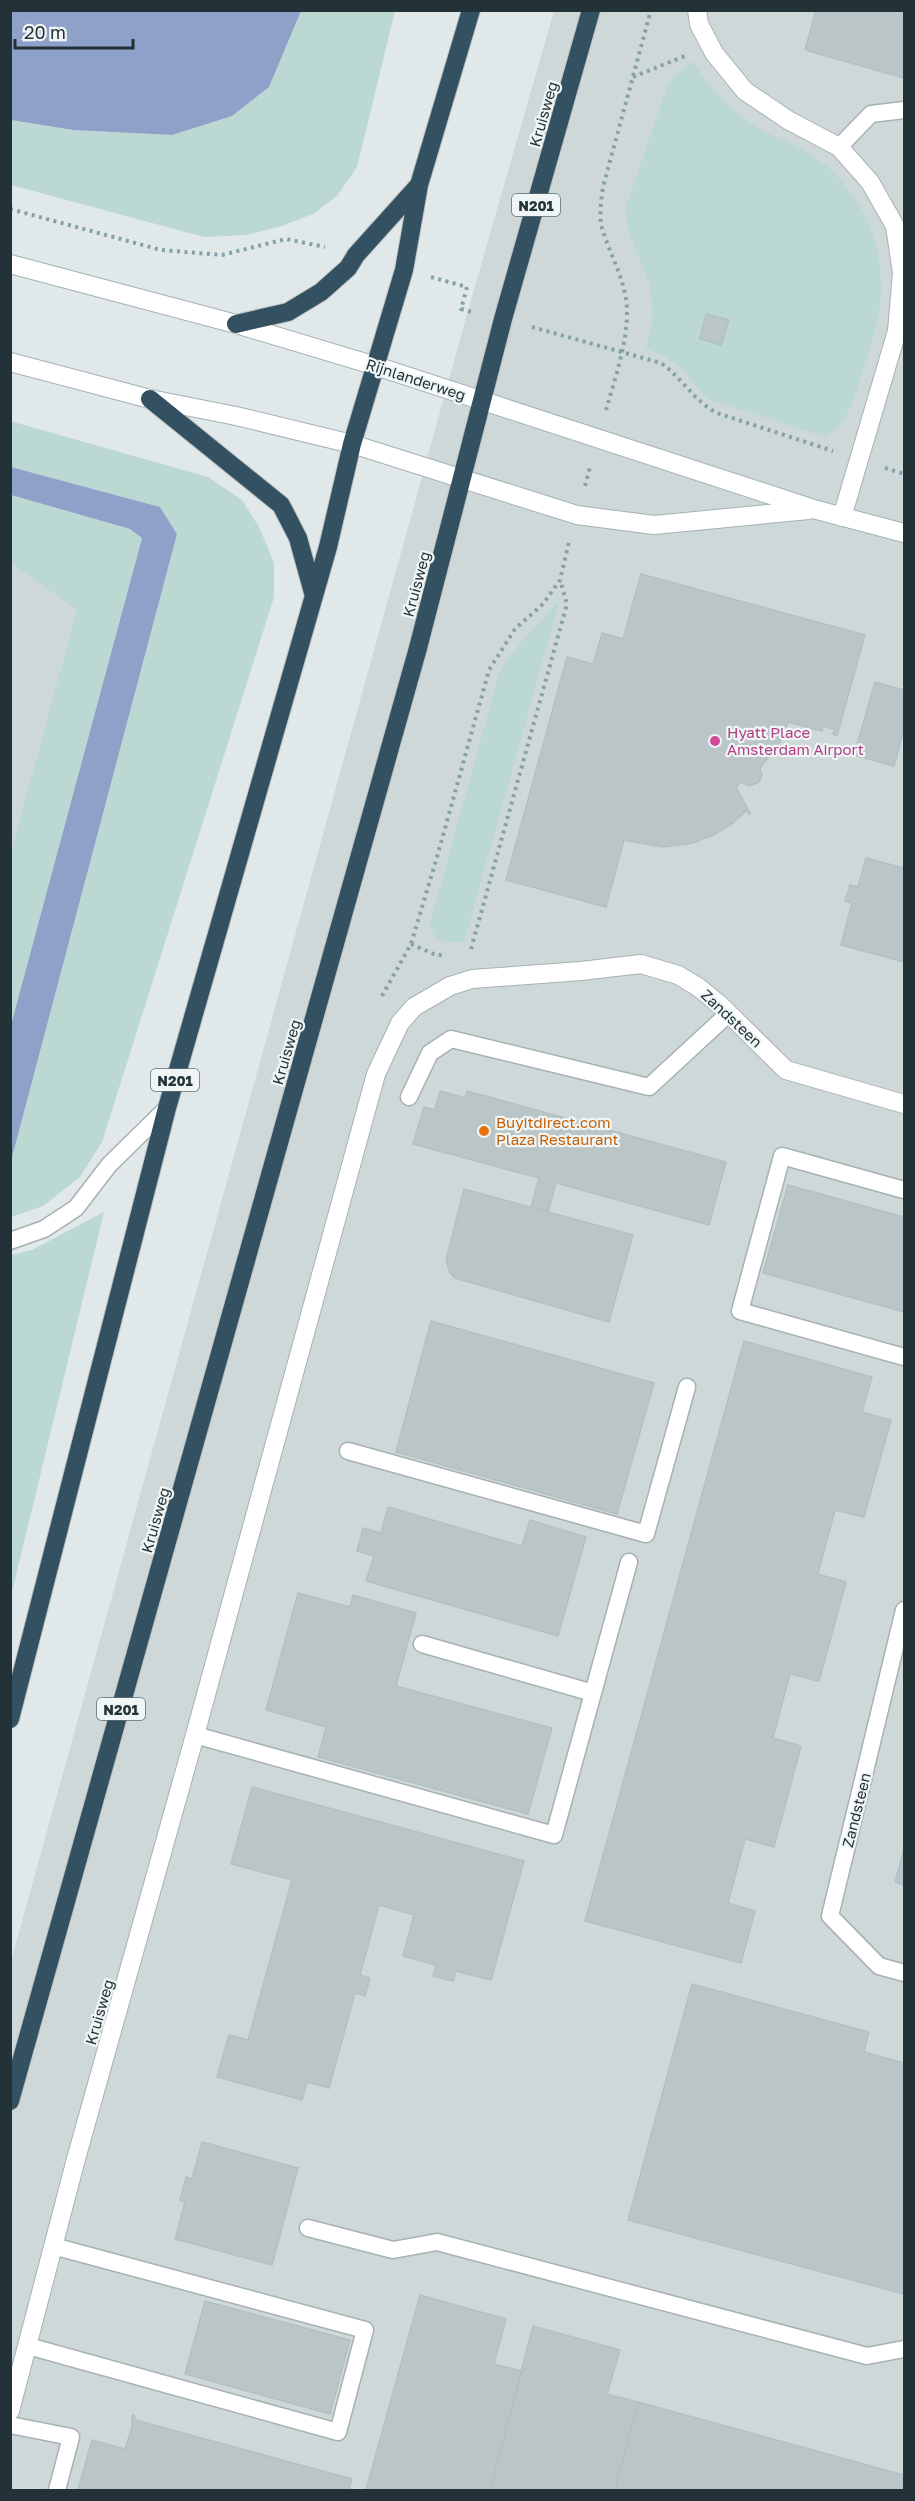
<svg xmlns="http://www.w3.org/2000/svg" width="915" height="2501" font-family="'Golos Text',sans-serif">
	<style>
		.built { fill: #cfd8d9 }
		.green { fill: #bbd8d2 }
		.water { fill: #8ea1c8 }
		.building { fill: #b9c5c6; stroke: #b3c0c2; stroke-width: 1.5 }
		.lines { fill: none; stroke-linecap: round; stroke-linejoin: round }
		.lane-casing { stroke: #a7b1b4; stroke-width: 19 }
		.street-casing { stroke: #a7b1b4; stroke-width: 20 }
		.secondary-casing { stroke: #a3b2b6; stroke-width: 20 }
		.highway-casing { stroke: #bdc2c3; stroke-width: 20 }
		.path { stroke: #84a1a9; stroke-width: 4; stroke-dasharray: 3 4.5; stroke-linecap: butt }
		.lane { stroke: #fff; stroke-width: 16 }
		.street { stroke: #fff; stroke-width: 18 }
		.secondary { stroke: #fff; stroke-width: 18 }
		.highway { stroke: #335160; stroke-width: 18 }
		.hotel-dot { fill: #d1479c; stroke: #f0f6f6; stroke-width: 2 }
		.food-dot { fill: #e8710a; stroke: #f0f6f6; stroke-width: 2 }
		.labels { text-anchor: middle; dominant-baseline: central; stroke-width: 4.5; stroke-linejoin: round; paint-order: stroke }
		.shield { fill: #f0f6f6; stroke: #606d70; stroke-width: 1.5 }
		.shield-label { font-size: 14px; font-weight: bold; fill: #233237 }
		.street-label { font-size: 15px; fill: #233237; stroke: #f0f6f6 }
		.hotel-label { font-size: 15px; fill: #b23c85; stroke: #f0f6f6; text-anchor: start }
		.food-label { font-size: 15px; fill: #c56008; stroke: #f0f6f6; text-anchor: start }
	</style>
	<rect width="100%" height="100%" fill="#e0e8e9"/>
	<path class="built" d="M554 11H904V2490H11V1961L469 307Z
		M11 563 78 610 11 852Z"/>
	<path class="green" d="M301 11H395L357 167 337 196 313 214 282 226 246 235 204 237 11 185 10 120 73 130 172 135 232 116 269 87Z
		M692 61C710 87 731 113 759 128 780 140 805 147 823 163 879 210 893 278 871 345 862 369 857 401 842 422 838 428 831 433 825 437L707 399 682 368 669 359 646 348 653 317 650 285 628 230 626 207 668 83Z
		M10 421 208 477 242 500 259 527 274 563V597L102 1142 80 1177 43 1206 11 1217V1161L177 534 160 507 11 467Z
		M11 495 130 529 142 538 11 1025V852L77 610 11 563Z
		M560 599 464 942C449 943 433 943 430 924L498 677C512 646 539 626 560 599Z
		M104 1212 11 1596V1255L32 1250Z"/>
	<path class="water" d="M10 11 11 10 301 11 269 87 232 116 172 135 73 130 11 120Z
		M11 467 160 507 177 534 11 1161V1025L142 538 130 529 11 495Z"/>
	<path class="building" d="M816 10H904V78L805 50Z
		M706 314 729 320 721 345 700 339Z
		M641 574 865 635 837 736 833 734 834 729 823 726 822 731 788 722 780 742 760 768 762 775 759 782 750 786 741 782 736 787 750 813 749 814 747 810 732 824 713 835 693 843 662 847 624 840 606 907 506 880 567 657 593 664 602 633 623 639Z
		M875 682 904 690V729L894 766 854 755Z
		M866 858 904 868V962L841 945 852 903 845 901 850 885 858 887Z
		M440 1091 465 1098 467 1091 726 1162 709 1225 556 1183 548 1212 531 1207 539 1178 413 1144 424 1107 435 1110Z
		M788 1185 904 1217V1312L763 1273Z
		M464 1189 633 1235 609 1322 455 1278 450 1273 446 1260Z
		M431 1321 654 1383 617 1514 396 1452Z
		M744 1341 872 1377 862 1412 891 1420 864 1517 835 1510 818 1574 846 1582 819 1681 790 1674 773 1738 801 1746 774 1847 745 1839 728 1903 755 1911 741 1963 585 1921Z
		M388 1507 522 1546 530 1520 586 1537 558 1636 366 1581 374 1556 357 1551 363 1528 381 1533Z
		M298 1593 350 1607 353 1595 416 1613 396 1686 552 1728 528 1814 318 1757 326 1727 266 1710Z
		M252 1787 524 1861 491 1980 456 1971 453 1981 433 1976 436 1965 403 1956 414 1915 379 1905 360 1975 370 1978 365 1996 355 1993 329 2088 307 2082 302 2100 217 2077 229 2035 248 2040 292 1880 231 1864Z
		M904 1849V1885L895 1882Z
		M692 1984 869 2032 864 2052 904 2063V2294L628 2220Z
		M202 2142 298 2168 272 2265 175 2239 185 2202 180 2200 186 2177 192 2179Z
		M420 2295 506 2319 494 2364 522 2371 490 2490H366Z
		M205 2301 350 2340 330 2414 185 2374Z
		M533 2326 620 2350 607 2394 638 2402 615 2490H490Z
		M638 2402 904 2475V2490H615Z
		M134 2415 135 2420 352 2479 349 2490H78L92 2440 125 2449 132 2427V2416Z"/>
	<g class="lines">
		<defs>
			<path id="lane" d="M839 147 871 114 904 110
				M409 1097 430 1053 451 1039 649 1087 728 1014
				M904 1190 782 1156 740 1311 904 1357
				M10 1241 44 1229 76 1208 109 1165 167 1108
				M348 1451 646 1534 687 1387
				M904 1610 830 1916 879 1966 904 1973
				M422 1644 593 1693
				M195 1735 554 1835 629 1562
				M308 2228 393 2250 437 2242 867 2356 904 2349
				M28 2346 338 2432 365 2330 53 2246
				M10 2425 71 2437 57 2490"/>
			<path id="street" d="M697 10 699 24 714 53 745 91 788 120 839 147 870 182 895 226 902 273 897 331 842 517
				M10 2411 76 2159 195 1735 376 1074 400 1023 414 1007 450 986 472 979 581 971 641 964 678 975 698 987 720 1005 786 1070 904 1104"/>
			<path id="secondary" d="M10 264 236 324 376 366 817 510 904 533
				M10 362 150 399 236 416 352 444 577 515 654 525 809 510"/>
			<path id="highway" d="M236 324 288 312 321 292 348 268 356 255 419 185
				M150 399 281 505 298 538 314 596
				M10 1719 167 1108 328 547 352 444 404 270 419 185 471 10
				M10 2101 418 648 503 319 591 10"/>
		</defs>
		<use href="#lane" class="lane-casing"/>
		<use href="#street" class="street-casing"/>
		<use href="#secondary" class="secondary-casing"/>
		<use href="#highway" class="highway-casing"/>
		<path class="path" d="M633 77 685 56
			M10 209 161 250 222 255 286 239 325 247
			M431 277 467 287 461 309 475 313
			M532 327 661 363C682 378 694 401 717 413L833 451
			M606 410C615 379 627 344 627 312 627 282 610 256 602 228 599 215 601 201 603 187L651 10
			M885 468 904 474
			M585 486 590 467
			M411 944 436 955H444
			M471 949 567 604 560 580
			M382 996 411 944 437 857 489 670 515 629 543 604 560 580 569 542"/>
		<use href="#lane" class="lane"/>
		<use href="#street" class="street"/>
		<use href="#secondary" class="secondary"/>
		<use href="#highway" class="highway"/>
	</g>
	<circle class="hotel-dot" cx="715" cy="741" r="6"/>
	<circle class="food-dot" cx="484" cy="1131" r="6"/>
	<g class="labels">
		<g class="shield">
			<rect x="512" y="194" width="48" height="22" rx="4.5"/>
			<rect x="151" y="1069" width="48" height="22" rx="4.5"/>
			<rect x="97" y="1698" width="48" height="22" rx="4.5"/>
		</g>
		<g class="shield-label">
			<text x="536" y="205">N201</text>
			<text x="175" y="1080">N201</text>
			<text x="121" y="1709">N201</text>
		</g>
		<g class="street-label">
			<text transform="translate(543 114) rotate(-74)">Kruisweg</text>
			<text transform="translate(416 379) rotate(18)">Rijnlanderweg</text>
			<text transform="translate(416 584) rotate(-75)">Kruisweg</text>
			<text transform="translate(732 1018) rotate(43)">Zandsteen</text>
			<text transform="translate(286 1052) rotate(-74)">Kruisweg</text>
			<text transform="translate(155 1520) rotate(-74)">Kruisweg</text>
			<text transform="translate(856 1810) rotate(-76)">Zandsteen</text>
			<text transform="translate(99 2012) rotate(-74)">Kruisweg</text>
		</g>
		<g class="hotel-label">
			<text x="727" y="732">Hyatt Place<tspan x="727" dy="17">Amsterdam Airport</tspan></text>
		</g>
		<g class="food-label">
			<text x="496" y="1122">Buyitdirect.com<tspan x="496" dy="17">Plaza Restaurant</tspan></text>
		</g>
	</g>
	<rect width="915" height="2501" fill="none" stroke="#233237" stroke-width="24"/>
	<path d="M15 39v9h118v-9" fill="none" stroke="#233237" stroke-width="3"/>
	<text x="24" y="39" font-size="18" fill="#233237" stroke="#f0f6f6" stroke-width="4.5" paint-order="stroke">20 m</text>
</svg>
